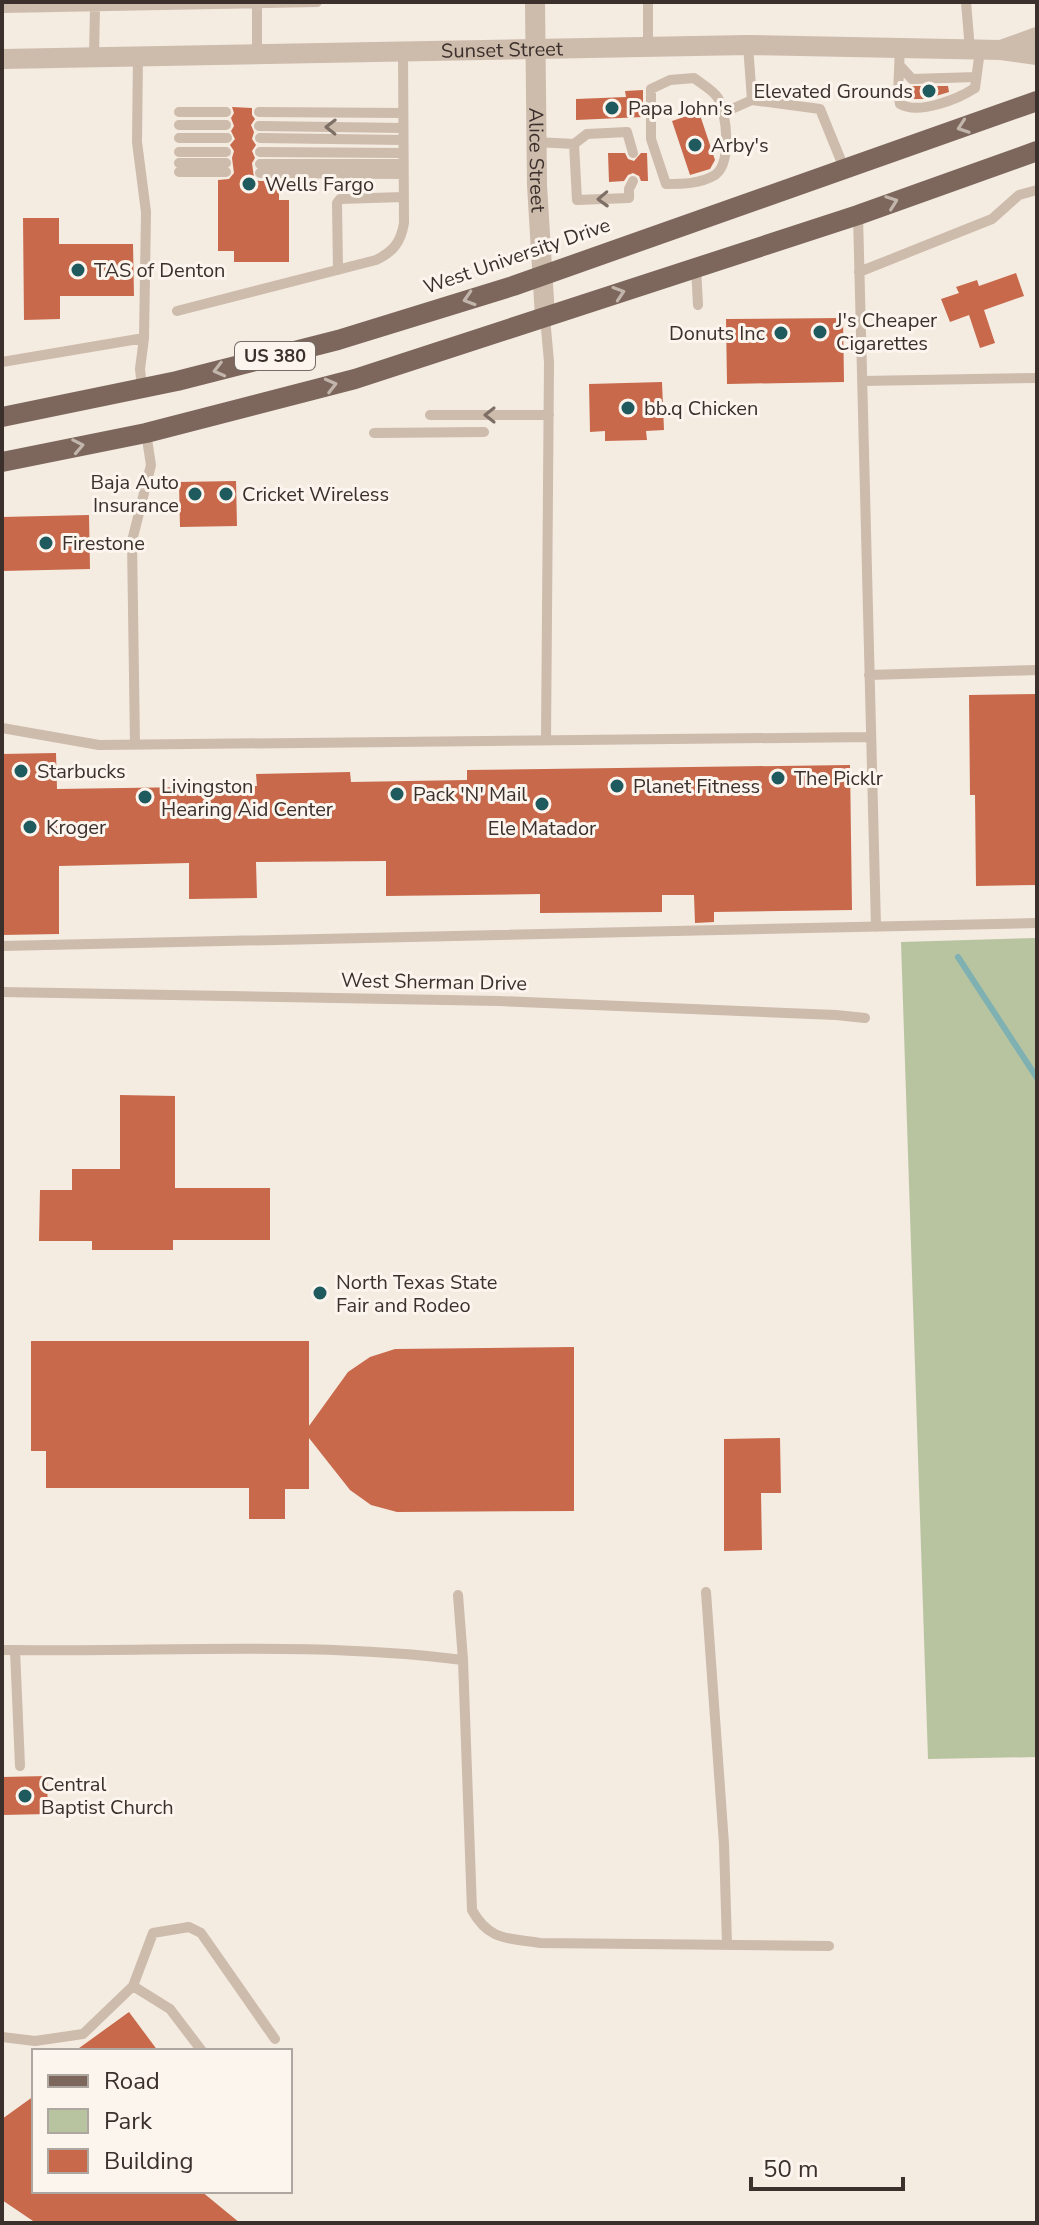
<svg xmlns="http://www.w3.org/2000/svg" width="1039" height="2225" font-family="'Nunito Sans',sans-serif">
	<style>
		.green { fill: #b8c4a0 }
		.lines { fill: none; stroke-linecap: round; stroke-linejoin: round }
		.stream { stroke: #7fb0b2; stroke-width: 6 }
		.building { fill: #c8694b }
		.lane { stroke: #cdbbac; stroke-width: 10 }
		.street { stroke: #cdbbac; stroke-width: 20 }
		.primary { stroke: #7d675c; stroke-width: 20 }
		.oneway { stroke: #7d6f65 }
		.oneway2 { stroke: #c2b5ac }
		.poi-dot { fill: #1f5a5e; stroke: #fbf5ee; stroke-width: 3 }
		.labels { text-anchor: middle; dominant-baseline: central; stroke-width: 6; stroke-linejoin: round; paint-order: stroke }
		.shield { fill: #fbf5ee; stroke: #756b66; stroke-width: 2 }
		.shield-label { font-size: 18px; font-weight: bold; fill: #3b302b }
		.street-label { font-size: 20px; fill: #3b302b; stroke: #fbf5ee }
		.poi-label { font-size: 20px; fill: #3b302b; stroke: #fbf5ee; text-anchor: start }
	</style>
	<rect width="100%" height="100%" fill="#f4ebe1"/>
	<path class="green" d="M1037 938V1757L928 1759 901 942Z"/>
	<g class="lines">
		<path class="stream" d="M958 957 1037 1078"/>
	</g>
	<path class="building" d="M909 86H948L949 92 926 99H910Z
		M643 90V117L576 120V99L626 97 625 91Z
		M232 107 252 108V115L255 119 251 125 254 132 252 139 256 145 252 151 255 158 252 163 254 178 259 181H279V200H289V262H234V251H218V180L229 179 234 173 232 158 234 151 230 145 235 139 231 131 234 126 231 118 234 113Z
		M699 112 715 160 710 169 690 175 672 121Z
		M608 153H625L628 159 634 161 641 153H647L648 181H641L639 176 633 173 628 175 624 181 609 182Z
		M23 218H59V244H133L134 296H60V319L24 320Z
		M1016 273 1024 296 984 310 995 343 980 348 969 315 950 322 941 299 959 293 956 287 977 280 979 286Z
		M843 318 844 382 727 384 726 319Z
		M662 382 664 430 646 431 647 440 605 441V431L590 432 589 384Z
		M236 481 237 526 180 527 179 482Z
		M89 515 90 569 2 571V517Z
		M1037 694V885L976 886 975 795H970L969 695Z
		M56 753 57 789 257 786 256 774 350 772 351 782 467 780V770L850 765 852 910 714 912V922L695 923 694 895H662V912L540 913V894L386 896V861L256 862 257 898 189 899V863L59 866V934L2 935V754Z
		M120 1095 175 1096V1188H270V1240H173V1250H92V1241H39L40 1190H72V1169H120Z
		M31 1341H309V1426L348 1372 370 1357 395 1349 574 1347V1511L397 1512 371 1505 350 1490 309 1438V1489H285V1519H249V1488H46V1451H31Z
		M780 1438 781 1493H761L762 1550 724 1551V1439Z
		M47 1776 48 1814 2 1815V1777Z
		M129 2012 158 2051H75Z
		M34 2096V2191H201L240 2223H36L2 2200V2119Z"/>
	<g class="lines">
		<path class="lane" d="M966 2 970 50
			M257 3V55
			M2 8 317 2
			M748 45 752 100 820 109 844 168
			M648 47V2
			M899 48C901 67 896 85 900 104 919 115 958 99 975 88L980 50
			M138 55 137 142 146 212 144 338 140 369 142 388
			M94 57 95 6
			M901 67 912 79 976 77
			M694 78C702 84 713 90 718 98 727 114 732 163 715 175 700 184 682 184 666 184L651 139V89L670 80Z
			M179 112H226
			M259 112 403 113
			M725 112 752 100
			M179 125H226
			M259 126 403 128
			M179 138H227
			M260 138 403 140
			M536 142 574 144 587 134 627 132 633 153
			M574 144 577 200 629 198V189L633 181
			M179 152H226
			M260 152 403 153
			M179 163H226
			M260 164H403
			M179 172H226
			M260 173 403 174
			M858 215 876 927
			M696 267 698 305
			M338 270 337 203 340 199 403 197
			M859 272 992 219 1019 195 1037 190
			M177 311 376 260C393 252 401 242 404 223L403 52
			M545 317 549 362 546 740
			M2 362 144 338
			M862 381 1037 378
			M430 415H549
			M374 433 484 432
			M869 675 1037 670
			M2 728 99 745 871 737
			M135 745 132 541 151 465 146 433
			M2 946 1037 923
			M2 992 499 1001 836 1015 865 1018
			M706 1592 724 1844 727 1945
			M458 1595 463 1660
			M2 1650H15L20 1766
			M15 1650C164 1652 314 1641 463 1660L472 1910C489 1941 508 1938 540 1943L829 1946
			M133 1986 170 2009 202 2051
			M2 2037 35 2041 83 2034 133 1986 153 1933 189 1927 201 1933 275 2039"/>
		<g class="street">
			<path id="s1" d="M535 2 537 185 545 317"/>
			<path d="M1001 50 1037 37"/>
			<path id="s2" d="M2 59 748 45 1001 50 1037 55"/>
		</g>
		<path class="primary" d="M2 417 177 381 338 340 513 286 1037 101
			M2 462 146 433 355 379 858 215 1037 151"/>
	</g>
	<defs><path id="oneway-chevron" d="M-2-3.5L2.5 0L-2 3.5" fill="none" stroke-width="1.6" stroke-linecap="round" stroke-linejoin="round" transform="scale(2)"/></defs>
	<g class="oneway">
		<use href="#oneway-chevron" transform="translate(331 127) rotate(-179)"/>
		<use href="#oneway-chevron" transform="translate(603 199) rotate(178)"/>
		<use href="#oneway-chevron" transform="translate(490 415) rotate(180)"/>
	</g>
	<g class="oneway2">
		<use href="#oneway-chevron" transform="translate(963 127) rotate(161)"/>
		<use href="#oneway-chevron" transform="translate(892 202) rotate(-20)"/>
		<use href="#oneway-chevron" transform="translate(619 293) rotate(-18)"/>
		<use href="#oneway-chevron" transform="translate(469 299) rotate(163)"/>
		<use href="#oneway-chevron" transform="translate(219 370) rotate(166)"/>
		<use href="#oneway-chevron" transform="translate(331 385) rotate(-14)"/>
		<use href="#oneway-chevron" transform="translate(78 446) rotate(-11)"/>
	</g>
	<g class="poi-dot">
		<circle cx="929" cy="91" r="8"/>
		<circle cx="612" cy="108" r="8"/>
		<circle cx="695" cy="145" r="8"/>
		<circle cx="249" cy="184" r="8"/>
		<circle cx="78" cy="270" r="8"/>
		<circle cx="820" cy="332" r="8"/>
		<circle cx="781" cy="333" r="8"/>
		<circle cx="628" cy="408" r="8"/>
		<circle cx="195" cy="494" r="8"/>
		<circle cx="226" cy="494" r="8"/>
		<circle cx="46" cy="543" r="8"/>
		<circle cx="21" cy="771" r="8"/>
		<circle cx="778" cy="778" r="8"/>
		<circle cx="617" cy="786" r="8"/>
		<circle cx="397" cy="794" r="8"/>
		<circle cx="145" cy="797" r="8"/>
		<circle cx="542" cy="804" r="8"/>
		<circle cx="30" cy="827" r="8"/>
		<circle cx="320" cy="1293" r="8"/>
		<circle cx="25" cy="1796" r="8"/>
	</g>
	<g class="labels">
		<rect class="shield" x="235" y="342" width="80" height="28" rx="6"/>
		<g class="shield-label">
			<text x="275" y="356">US 380</text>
		</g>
		<g class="street-label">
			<text stroke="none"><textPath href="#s2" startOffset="500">Sunset Street</textPath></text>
			<text stroke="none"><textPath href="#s1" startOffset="158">Alice Street</textPath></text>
			<text transform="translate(517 256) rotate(-19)">West University Drive</text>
			<text transform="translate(434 982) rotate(1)">West Sherman Drive</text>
		</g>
		<g class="poi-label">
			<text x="913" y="91" text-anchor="end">Elevated Grounds</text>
			<text x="628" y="108">Papa John's</text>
			<text x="711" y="145">Arby's</text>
			<text x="265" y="184">Wells Fargo</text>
			<text x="94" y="270">TAS of Denton</text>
			<text x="836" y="320">J's Cheaper<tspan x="836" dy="23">Cigarettes</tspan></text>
			<text x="765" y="333" text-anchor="end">Donuts Inc</text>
			<text x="644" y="408">bb.q Chicken</text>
			<text x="179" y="482" text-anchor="end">Baja Auto<tspan x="179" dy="23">Insurance</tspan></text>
			<text x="242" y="494">Cricket Wireless</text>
			<text x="62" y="543">Firestone</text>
			<text x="37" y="771">Starbucks</text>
			<text x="794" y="778">The Picklr</text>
			<text x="161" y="786">Livingston<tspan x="161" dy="23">Hearing Aid Center</tspan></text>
			<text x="633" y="786">Planet Fitness</text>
			<text x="413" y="794">Pack 'N' Mail</text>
			<text x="46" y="827">Kroger</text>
			<text x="542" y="828" text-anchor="middle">Ele Matador</text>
			<text x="336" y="1282">North Texas State<tspan x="336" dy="23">Fair and Rodeo</tspan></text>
			<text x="41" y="1784">Central<tspan x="41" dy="23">Baptist Church</tspan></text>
		</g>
	</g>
	<rect width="1039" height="2225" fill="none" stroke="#3b302b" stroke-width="8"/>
	<rect x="32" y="2049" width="260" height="144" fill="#fbf5ee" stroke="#aea6a0" stroke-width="2"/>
	<rect x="48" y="2075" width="40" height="12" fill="#7d675c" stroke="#aea6a0" stroke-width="2"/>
	<text x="104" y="2089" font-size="24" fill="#3b302b">Road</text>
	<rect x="48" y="2109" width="40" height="24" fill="#b8c4a0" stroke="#aea6a0" stroke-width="2"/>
	<text x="104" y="2129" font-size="24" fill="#3b302b">Park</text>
	<rect x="48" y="2149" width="40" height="24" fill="#c8694b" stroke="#aea6a0" stroke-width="2"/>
	<text x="104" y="2169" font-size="24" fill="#3b302b">Building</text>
	<path d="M751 2177v12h152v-12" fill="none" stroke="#3b302b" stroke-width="4"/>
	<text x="763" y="2177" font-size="24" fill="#3b302b" stroke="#fbf5ee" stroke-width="6" paint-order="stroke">50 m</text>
</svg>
